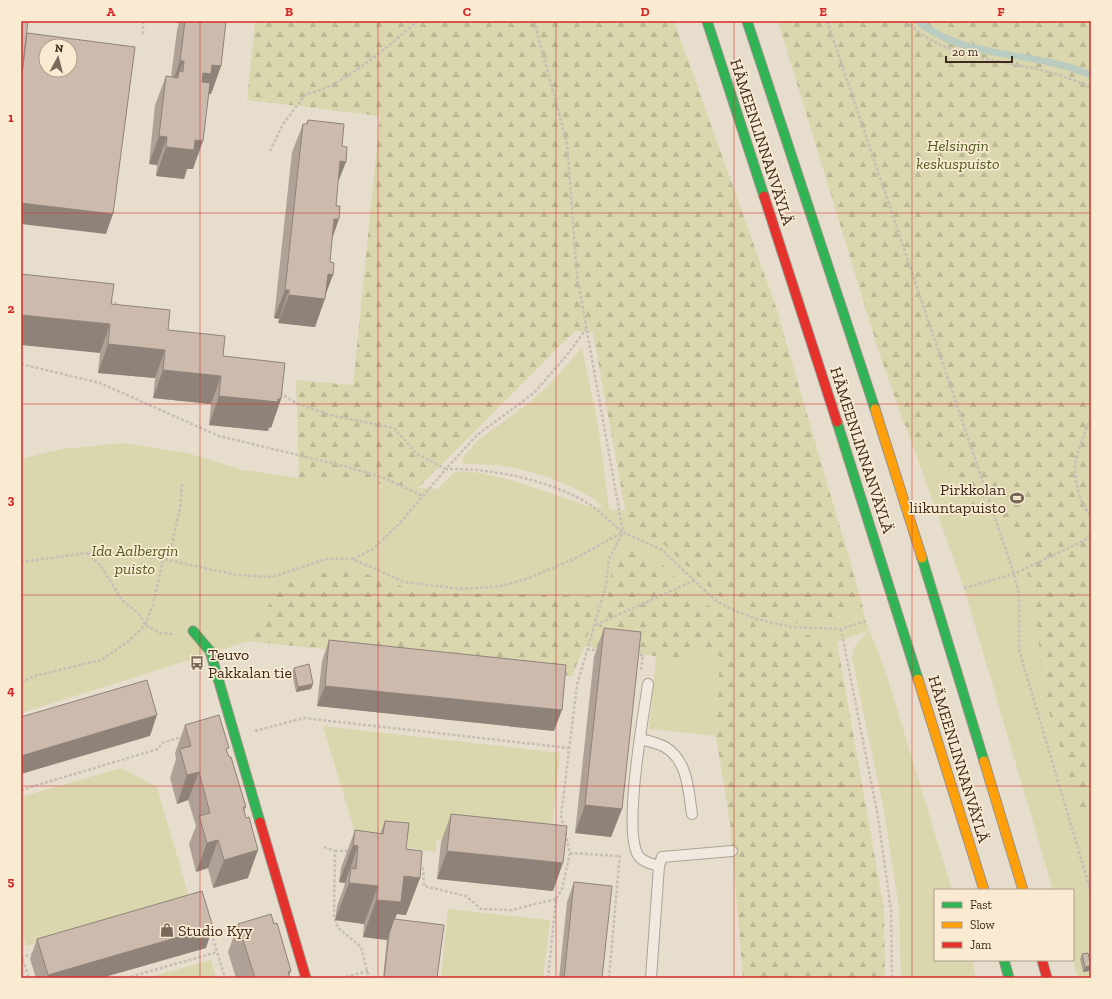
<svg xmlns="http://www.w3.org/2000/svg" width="1112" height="999" font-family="'Zilla Slab',serif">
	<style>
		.green { fill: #dad6ae }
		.forest { fill: url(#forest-firs) }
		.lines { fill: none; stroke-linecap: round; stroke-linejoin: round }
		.stream { stroke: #b9ccbf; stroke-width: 7 }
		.lane-casing { stroke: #aca296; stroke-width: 12 }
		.fast-casing { stroke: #9c9286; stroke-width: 11 }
		.slow-casing { stroke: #9c9286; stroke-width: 11 }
		.jam-casing { stroke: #9c9286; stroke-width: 11 }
		.path { stroke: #c7bfb6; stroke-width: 2.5; stroke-dasharray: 3 2; stroke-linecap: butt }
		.lane { stroke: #efe9df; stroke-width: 10 }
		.fast { stroke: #30b455; stroke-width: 9 }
		.slow { stroke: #ff9f0a; stroke-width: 9 }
		.jam { stroke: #e5322d; stroke-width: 9 }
		.wall { fill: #afa195 }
		.shaded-wall { fill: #8f8379 }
		.building { fill: #ccbbad; stroke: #8f8379; fill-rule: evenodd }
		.grid { fill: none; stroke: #d62828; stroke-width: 1; stroke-opacity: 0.55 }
		.labels { text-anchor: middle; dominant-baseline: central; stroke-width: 3.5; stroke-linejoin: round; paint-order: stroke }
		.street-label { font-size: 16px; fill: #3c2a1d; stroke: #f9ebd2 }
		.park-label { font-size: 16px; font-style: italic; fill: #515b21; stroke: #f9ebd2 }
		.poi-label { font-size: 16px; fill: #3c2a1d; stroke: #f9ebd2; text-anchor: start }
		.neatline { fill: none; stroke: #d62828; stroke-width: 1.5 }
		.grid-label { font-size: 13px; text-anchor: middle; font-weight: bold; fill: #d62828 }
	</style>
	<defs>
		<pattern id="forest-firs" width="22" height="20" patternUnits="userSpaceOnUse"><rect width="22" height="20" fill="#dad6ae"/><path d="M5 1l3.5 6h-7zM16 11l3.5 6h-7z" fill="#bcb895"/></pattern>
	</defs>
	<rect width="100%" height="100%" fill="#e7ddcd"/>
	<path class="green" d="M778 21H1091V978H1078L1073 960V890H1053L964 588 880 355Z
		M582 348 598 424 609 509 843 536 866 621 887 676 952 890H935V960H972L976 978H901L899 909 884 811 852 658 855 646 869 630 837 642 722 615 697 599 688 650 720 656 716 736 649 729 656 656 584 646 572 676 249 641 21 713V459L62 449 123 443 187 453 243 470 299 478 438 489C443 484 448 477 454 473 471 463 564 498 585 505 591 507 598 507 604 508 584 487 534 471 505 466 493 464 480 465 468 464L462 462 463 457 477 441 525 406 549 385Z
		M323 726 560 753 552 827 560 852 437 839 435 852 357 839Z
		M121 768 157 787 189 897 26 946 21 928V797Z
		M448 909 550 920 543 978H441Z
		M211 960 216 978H147Z"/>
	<path class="forest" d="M255 21H674L776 307 863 607 826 622 797 623 760 617 719 596 665 545 629 530 593 333 575 331 419 487 299 478 296 380 353 385 380 116 247 100Z
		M778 21H1091V843L1045 700 1034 601 1020 542 963 496 904 424 880 355Z
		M632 549 646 553 661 563 697 599 722 614 837 642 884 909 885 978H743L730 823 716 736 720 656 688 650 686 660 593 648 608 596 612 567 616 556 622 550Z
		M349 568 409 589 446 593 600 596 584 646 572 676 249 641 279 586 327 572Z"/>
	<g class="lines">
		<path class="stream" d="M918 21C956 53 1007 52 1053 63 1066 66 1079 70 1091 75"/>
		<defs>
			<path id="lane" d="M648 684C643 718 623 830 638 855 642 862 652 864 659 866
				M641 739C648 741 658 743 665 747 688 761 688 789 692 814
				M651 978 659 866 662 857 732 851"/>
			<path id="fast" d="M707 21 764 196
				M747 21 875 409
				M837 422 918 679
				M922 558 984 761
				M193 631 210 651 260 822
				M1004 960 1009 978"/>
			<path id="slow" d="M875 409 922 558
				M918 679 984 890
				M984 761 1023 890"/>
			<path id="jam" d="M764 196 837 422
				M260 822 306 978
				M1042 960 1047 978"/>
		</defs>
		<use href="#lane" class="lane-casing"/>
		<use href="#fast" class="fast-casing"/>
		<use href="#slow" class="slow-casing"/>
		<use href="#jam" class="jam-casing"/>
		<path class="path" d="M534 21 567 143 577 275 623 532 662 550 715 600 731 609 756 619 792 627 841 629 866 621
			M827 21 1014 574 1019 594V650L1091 892
			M906 21C943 58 996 59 1045 71 1060 75 1076 81 1091 87
			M143 34V21
			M270 151 283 124 306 94C342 88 389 45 418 21
			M110 300 121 306
			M21 364 100 383 219 436 348 467 384 478 423 496
			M280 393 296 403 330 415 394 428 417 454 446 469 477 435 534 393 567 355 586 329
			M1091 418C1086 428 1075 457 1075 468 1075 484 1081 505 1091 517
			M87 553 101 566 122 600 140 615 145 625 160 633 173 634
			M353 559 373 549 399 524 446 469C490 468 551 480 589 504 601 512 612 523 622 532
			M21 562 87 553H116L163 559 237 575 272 577 326 559H353L404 582 462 589 501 586 529 578 576 558 623 532
			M964 588 1014 574 1087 539 1091 533
			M596 625 695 580
			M841 629 878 817 891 910 892 978
			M587 649 599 651
			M635 655H643L641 671
			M21 683 34 676 101 660 129 641 145 625 153 605 163 559 170 552 180 508 182 484
			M255 731 304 718 569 748
			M21 790 158 749 162 743 182 737
			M564 828 561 816 577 685 606 585 609 559 623 532
			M324 847 335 851 334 917 338 928 361 947 369 978
			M335 851H351
			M570 853 619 856
			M419 864 423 868 424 886 466 896 481 909 512 910 556 899
			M210 929 225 978
			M21 955 29 978
			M21 958 34 953
			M346 977 368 971
			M126 978 217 952
			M548 978 556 899 562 889 570 853 565 833
			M609 978 620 853"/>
		<use href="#lane" class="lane"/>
		<use href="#fast" class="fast"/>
		<use href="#slow" class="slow"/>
		<use href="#jam" class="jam"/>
	</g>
	<path class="wall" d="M167 21H226L221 66 211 94H209L193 169H187L184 179 156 176 157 165 149 164 155 105 166 76 171 77 177 30 179 23Z
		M308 120 338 182 326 293 315 327 278 323 279 319 274 318 292 152 303 124H306Z
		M111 304 223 356 281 399 271 428 269 427 268 431 209 425 211 404 153 398 155 378 98 373 100 353Z
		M604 628 622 809 611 837 575 833 594 657Z
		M329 640 554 731 317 706 322 661Z
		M294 668 311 689 296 692 292 673Z
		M185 725 227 752 246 807 244 811 248 878 213 888 208 868 196 872 189 844 196 826 188 800 177 804 170 778 176 759 175 753Z
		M451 814 553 891 437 879 441 842Z
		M385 821 406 849 420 878 406 915 397 914 394 919 437 978H383L387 939V940L363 937 364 924 335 920 337 906 344 887 345 883 339 882 341 868 355 830 380 834Z
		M574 882 602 978H559L567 902Z
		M238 924H274L291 971 289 976 290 978H236L228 952Z
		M37 939 206 948 101 978H36L30 959Z
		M1082 954 1091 966 1089 971 1083 972 1080 959Z"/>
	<path class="shaded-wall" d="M167 21H180L179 23Z
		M180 61H184L178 77 179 71 172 90 170 89Z
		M212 65 221 66 211 94 204 93 193 101 203 73Z
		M159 136 167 137 157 165 149 164Z
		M195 140 203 141 193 169H187L184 179 156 176 166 147Z
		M340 161 346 162 335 190Z
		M21 203 113 214 106 234 21 224Z
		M334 219H339L329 248Z
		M328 274 333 275 324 299H325L315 327 278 323 289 295Z
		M285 290H289L279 319 274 318Z
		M21 315 110 324 100 353 21 345Z
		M108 344 165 350 155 378 98 373Z
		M163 370 221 376 211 404 153 398Z
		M219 396 278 399H281L271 428 269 427 268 431 209 425Z
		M313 684 311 689 296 692 298 687Z
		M325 686 562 710 554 731 317 706Z
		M157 715 150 736 21 774V756Z
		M199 772 188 800 177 804 187 775Z
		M585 805 622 809 611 837 575 833Z
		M218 840 208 868 196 872 207 843Z
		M353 845 358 846 345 883 339 882Z
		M258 850 248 878 213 888 224 860Z
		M447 851 563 863 553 891 437 879Z
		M404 876 420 878 406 915 397 914 387 940 363 937 376 900Z
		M349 883 378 886 364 924 335 920Z
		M213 927 206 948 101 978H47L48 975Z
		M1091 966 1089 971 1083 972 1085 967Z"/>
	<path class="building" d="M21 21H28L22 73 21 72Z
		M185 21H226L221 66 212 65 211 74 203 73 202 82 210 83 203 141 195 140 194 150 166 147 167 137 159 136 166 76 178 78 179 71 183 72 184 61H180Z
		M27 33 135 47 113 214 21 203V75L22 73ZM46 46H70V70H46Z
		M308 120 344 124 342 146 347 147 346 162 340 161 336 206H340L339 219H334L330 262 334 263 333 275 328 274 325 299 289 295V290H285L303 124H307Z
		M21 274 114 284 111 304 170 310 168 330 225 336 223 356 285 363 281 399H278V402L219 396 221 376 163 370 165 350 108 344 110 324 21 315Z
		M604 628 641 632 622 809 585 805Z
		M329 640 566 665 562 710 325 686Z
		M309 664 313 684 298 687 294 668Z
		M147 680 157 715 21 756V717Z
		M219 715 229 748 226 749 229 757H231L246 807H243L246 818 249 817 258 850 224 860 218 840 207 843 199 816 210 813 199 772 187 775 180 749 191 746 185 725Z
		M451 814 567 826 563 863 447 851Z
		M385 821 409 823 406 849 422 851 420 878 404 876 401 902 376 900 378 886 349 883 351 868 356 869 358 846 353 845 355 830 383 834Z
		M574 882 612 886 602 978H564Z
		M202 891 213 927 48 975 37 939Z
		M271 914 274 924 277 923 291 971 288 972 290 978H255L238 924Z
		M394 919 444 925 437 978H384L389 934Z
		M1088 953 1091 966 1085 967 1082 954Z"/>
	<path class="grid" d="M200 21V978M378 21V978M556 21V978M734 21V978M912 21V978M21 213H1091M21 404H1091M21 595H1091M21 786H1091"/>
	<defs>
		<symbol id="stadium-bare" viewBox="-9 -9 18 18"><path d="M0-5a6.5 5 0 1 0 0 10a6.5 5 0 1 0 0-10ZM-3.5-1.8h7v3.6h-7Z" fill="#78695b" stroke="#f9ebd2" stroke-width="2.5" paint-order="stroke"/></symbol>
		<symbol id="bus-bare" viewBox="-9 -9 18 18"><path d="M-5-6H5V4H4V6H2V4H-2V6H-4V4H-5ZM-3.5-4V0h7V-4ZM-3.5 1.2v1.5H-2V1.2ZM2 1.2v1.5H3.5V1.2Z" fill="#78695b" stroke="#f9ebd2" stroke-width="2.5" paint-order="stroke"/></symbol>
		<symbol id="shop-bare" viewBox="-9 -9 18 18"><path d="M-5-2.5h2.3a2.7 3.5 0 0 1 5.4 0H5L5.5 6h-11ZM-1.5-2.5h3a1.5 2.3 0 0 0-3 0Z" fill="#78695b" stroke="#f9ebd2" stroke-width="2.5" paint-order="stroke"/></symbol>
	</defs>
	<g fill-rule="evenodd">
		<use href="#stadium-bare" x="1007" y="488" width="20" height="20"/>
		<use href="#bus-bare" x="187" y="653" width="20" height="20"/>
		<use href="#shop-bare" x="157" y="920" width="20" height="20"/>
	</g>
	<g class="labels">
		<g class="street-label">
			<text transform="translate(762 142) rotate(72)">HÄMEENLINNANVÄYLÄ</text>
			<text transform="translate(862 450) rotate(72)">HÄMEENLINNANVÄYLÄ</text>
			<text transform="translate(959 759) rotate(73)">HÄMEENLINNANVÄYLÄ</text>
		</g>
		<g class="park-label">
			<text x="958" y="145">Helsingin<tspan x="958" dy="18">keskuspuisto</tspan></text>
			<text x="135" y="550">Ida Aalbergin<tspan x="135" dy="18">puisto</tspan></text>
		</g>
		<g class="poi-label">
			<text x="1006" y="489" text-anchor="end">Pirkkolan<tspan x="1006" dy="18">liikuntapuisto</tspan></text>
			<text x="208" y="654">Teuvo<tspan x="208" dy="18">Pakkalan tie</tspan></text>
			<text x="178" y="930">Studio Kyy</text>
		</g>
	</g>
	<rect width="1112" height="999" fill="none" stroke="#f9ebd2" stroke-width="44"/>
	<rect x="934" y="889" width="140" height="72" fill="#f9ebd2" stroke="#ad9e8a"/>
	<rect x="942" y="902" width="20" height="6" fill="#30b455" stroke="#ad9e8a"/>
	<text x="970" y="909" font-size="12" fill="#3c2a1d">Fast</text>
	<rect x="942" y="922" width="20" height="6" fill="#ff9f0a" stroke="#ad9e8a"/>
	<text x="970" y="929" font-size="12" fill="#3c2a1d">Slow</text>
	<rect x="942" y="942" width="20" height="6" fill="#e5322d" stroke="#ad9e8a"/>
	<text x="970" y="949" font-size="12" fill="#3c2a1d">Jam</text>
	<g transform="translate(58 58) rotate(7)"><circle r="19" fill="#f9ebd2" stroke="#ad9e8a"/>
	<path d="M0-3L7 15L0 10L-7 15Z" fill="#78695b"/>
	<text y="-6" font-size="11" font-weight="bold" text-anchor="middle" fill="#3c2a1d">N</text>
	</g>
	<path d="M946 56v6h66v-6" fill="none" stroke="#3c2a1d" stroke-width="2"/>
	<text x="952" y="56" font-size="12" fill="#3c2a1d" stroke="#f9ebd2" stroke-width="3" paint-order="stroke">20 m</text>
	<rect x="22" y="22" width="1068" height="955" class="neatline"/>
	<g class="grid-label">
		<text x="111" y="16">A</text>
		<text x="289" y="16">B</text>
		<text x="467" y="16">C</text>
		<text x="645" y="16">D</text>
		<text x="823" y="16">E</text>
		<text x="1001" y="16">F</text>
		<text x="11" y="122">1</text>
		<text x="11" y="313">2</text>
		<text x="11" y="504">3</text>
		<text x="11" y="695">4</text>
		<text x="11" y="886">5</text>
	</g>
</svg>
